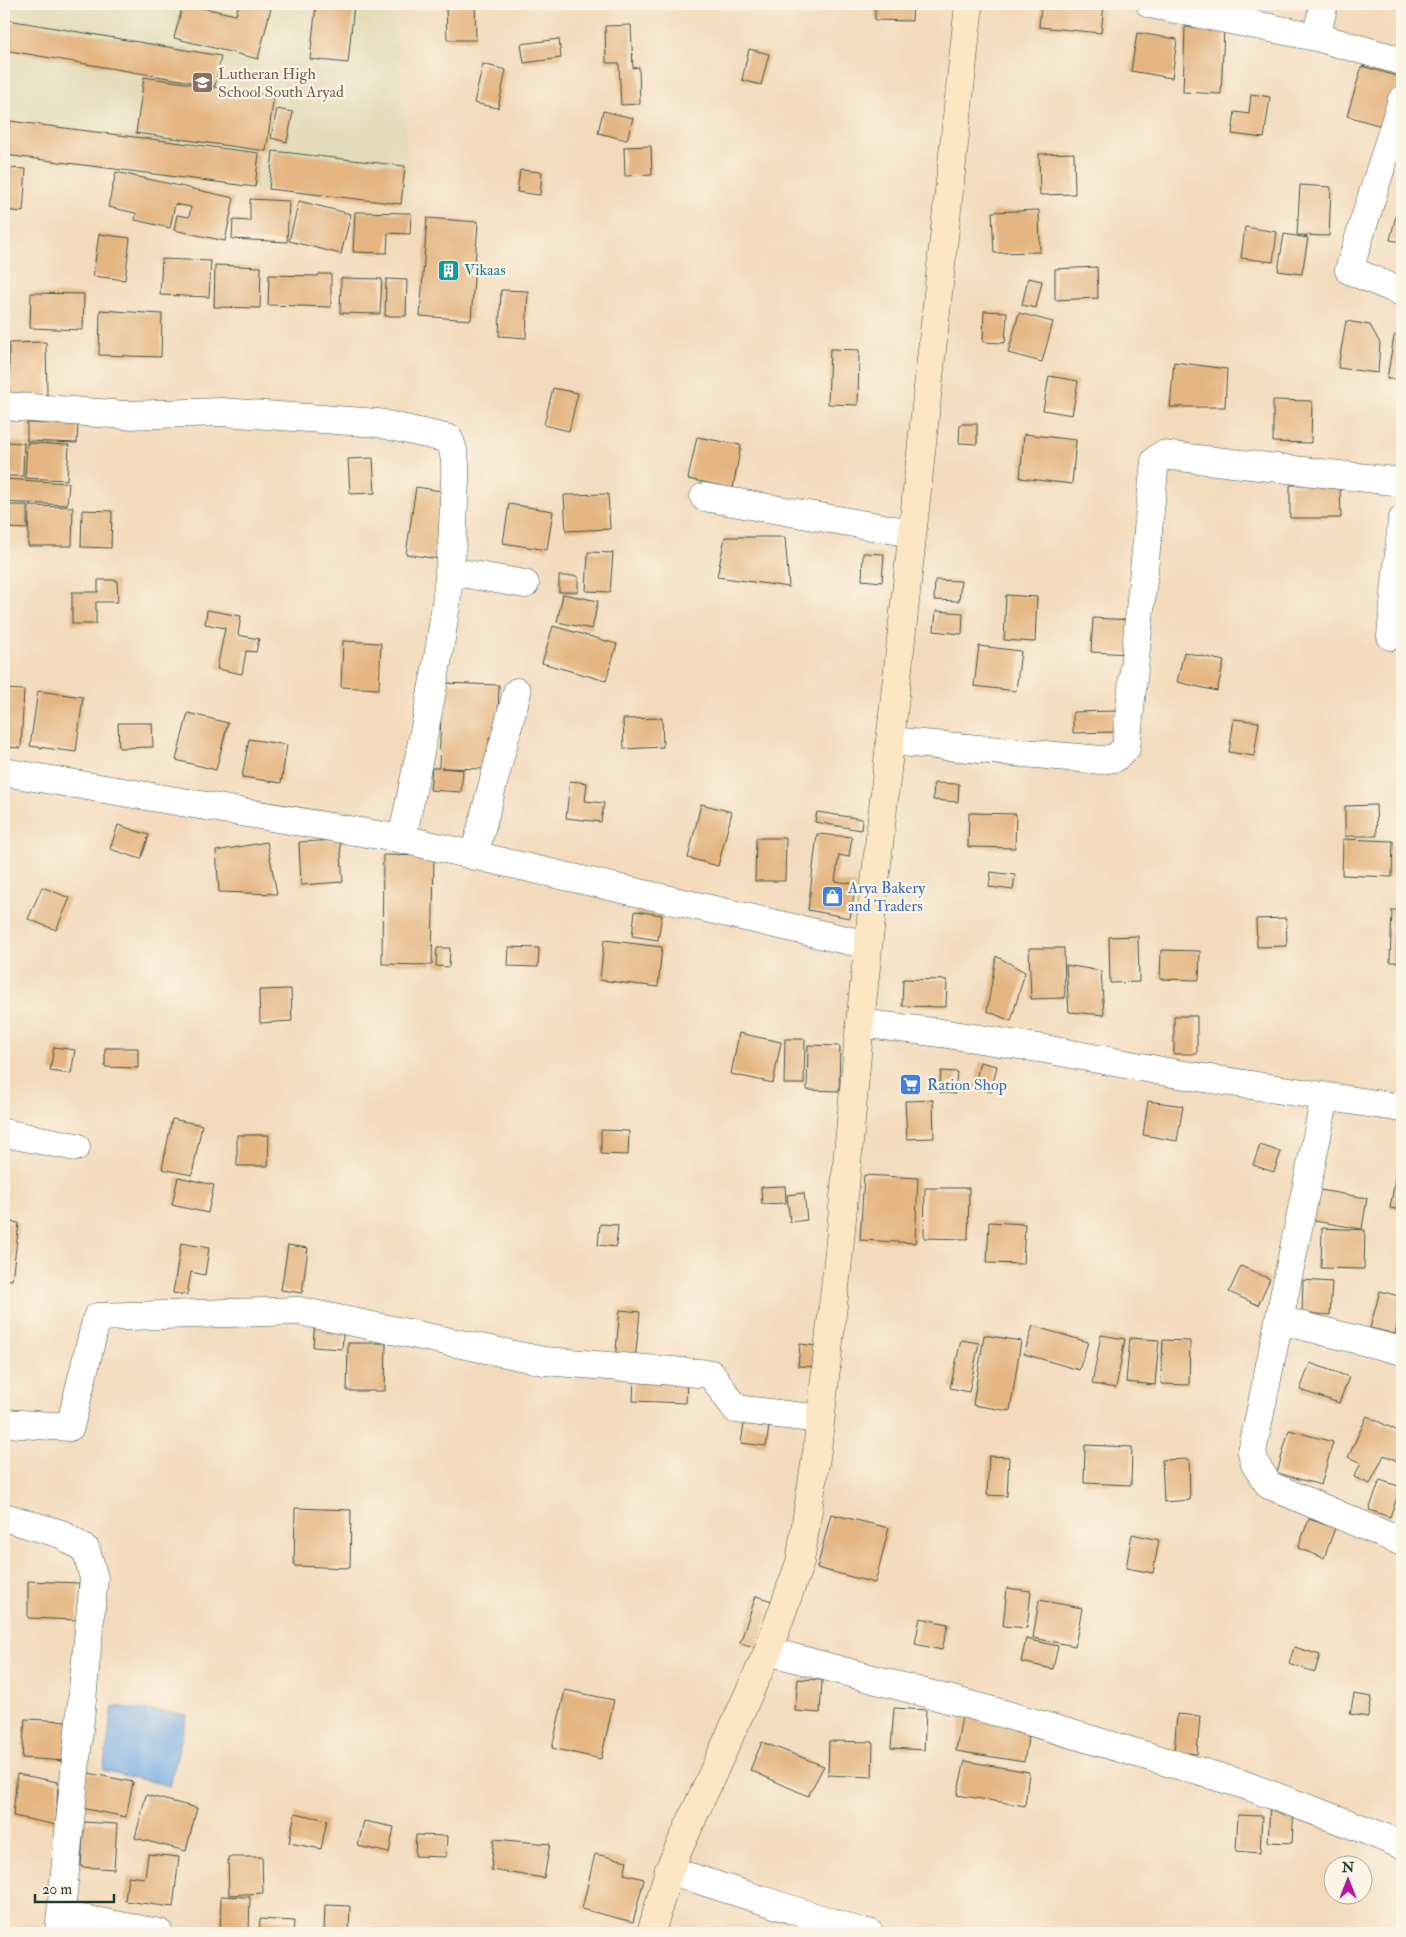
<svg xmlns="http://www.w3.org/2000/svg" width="1406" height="1937" font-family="'IM FELL Double Pica',serif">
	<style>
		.built { fill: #e4dbba }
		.water { fill: #79ade6; stroke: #4c758d }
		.building { fill: #e4b581 }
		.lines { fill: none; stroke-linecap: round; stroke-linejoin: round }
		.minor-casing { stroke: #3f5548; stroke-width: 29 }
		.secondary-casing { stroke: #3f5548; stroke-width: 29 }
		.minor { stroke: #fff; stroke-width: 28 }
		.secondary { stroke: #fce6c4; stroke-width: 28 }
		.labels { text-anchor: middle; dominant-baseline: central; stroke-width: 4.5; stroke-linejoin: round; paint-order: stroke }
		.education-label { font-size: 16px; fill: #785e54; stroke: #fcf5e5; text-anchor: start }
		.culture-label { font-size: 16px; fill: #0d838f; stroke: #fcf5e5; text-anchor: start }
		.shop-label { font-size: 16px; fill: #366cbe; stroke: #fcf5e5; text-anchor: start }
	</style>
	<rect width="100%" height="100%" fill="#fcf5e5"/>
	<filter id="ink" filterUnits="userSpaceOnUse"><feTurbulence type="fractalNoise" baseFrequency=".02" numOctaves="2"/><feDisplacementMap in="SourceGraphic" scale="10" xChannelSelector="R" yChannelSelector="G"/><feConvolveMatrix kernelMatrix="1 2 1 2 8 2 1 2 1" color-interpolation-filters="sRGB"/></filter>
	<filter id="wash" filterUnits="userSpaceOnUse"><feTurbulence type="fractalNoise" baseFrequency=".0096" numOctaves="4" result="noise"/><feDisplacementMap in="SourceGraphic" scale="20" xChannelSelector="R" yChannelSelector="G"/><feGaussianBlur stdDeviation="1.12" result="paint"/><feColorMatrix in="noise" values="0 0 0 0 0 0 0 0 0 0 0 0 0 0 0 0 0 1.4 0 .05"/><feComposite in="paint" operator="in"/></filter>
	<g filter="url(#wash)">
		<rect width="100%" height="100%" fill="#f3dabc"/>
		<path class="built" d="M4 4H393L413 206 4 162Z"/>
		<path class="water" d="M113 1706 187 1715 170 1786 103 1770Z"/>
		<g id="blocks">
			<path class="building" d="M183 4 236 15 239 4H272L258 59 174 38Z
				M316 4H354L348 63 310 59Z
				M446 4H475L476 40H447Z
				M875 4H913L912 21 875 20Z
				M1041 4H1104L1101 33 1039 27Z
				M8 20 221 56 215 86 4 50Z
				M631 25 633 68 639 67 640 104 621 105 619 63H606L605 26Z
				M1185 27 1224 29 1221 94 1183 92Z
				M1137 33 1177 39 1172 78 1131 71Z
				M559 39 561 58 524 63 521 44Z
				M749 49 769 54 761 85 742 80Z
				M483 64 506 70 498 108 474 103Z
				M1362 66 1400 77 1385 127 1347 116Z
				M144 77 274 96 266 151 136 133Z
				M1251 94 1270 97 1264 138 1232 134 1235 112 1249 114Z
				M277 109 293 112 287 142 271 138Z
				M603 111 633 118 627 140 598 133Z
				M10 121 259 153 255 187 5 155Z
				M651 146 652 175 625 176 624 147Z
				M273 151 405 166 401 204 269 189Z
				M1074 153 1075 194 1040 195 1039 154Z
				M4 168 26 169 23 212 4 210Z
				M520 170 542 172 540 195 517 192Z
				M116 172 234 198 225 241 174 230 177 215 189 217 191 207 175 204 170 228 135 220 136 213 108 207Z
				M1300 185 1331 187 1329 236 1297 235Z
				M250 199 289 201 287 242 232 239 233 220 250 221Z
				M299 201 351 214 341 254 289 241Z
				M1039 210 1040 252 994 253 992 212Z
				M1397 211 1402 212V242L1390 240Z
				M355 212 411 213 410 234 388 233 387 253 353 252Z
				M427 218 478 222 471 320 420 316Z
				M1245 227 1277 232 1273 262 1241 258Z
				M99 234 130 238 125 280 93 276Z
				M1284 234 1308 238 1302 274 1278 271Z
				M162 259 211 261 209 297 160 295Z
				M215 265 261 267 260 308 214 307Z
				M1097 267 1098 298 1055 300V269Z
				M319 274H331V307L268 305 269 275 318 276Z
				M341 278 382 279 380 314 340 313Z
				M1028 278 1042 281 1036 308 1022 305Z
				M386 279 407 280 406 316H385Z
				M501 290 528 291 526 338 499 336Z
				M31 293 84 294 83 330 30 328Z
				M100 310 162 314 161 357 99 355Z
				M984 311 1007 312 1005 343 983 342Z
				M1019 313 1053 322 1042 362 1008 353Z
				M1346 321 1370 325 1380 343 1378 373 1338 368Z
				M1402 333V379H1387L1394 336Z
				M46 342 47 395H9V343Z
				M830 349 859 350 858 405 828 404Z
				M1174 362 1227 369 1225 407H1170Z
				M1049 376 1078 381 1072 415 1043 410Z
				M553 388 578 393 569 431 544 425Z
				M1273 400 1312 401 1311 443 1273 442Z
				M27 423 78 424 77 443 27 441Z
				M960 424H977V444L959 443Z
				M1024 434 1076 440 1072 484 1020 478Z
				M697 437 741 445 733 488 688 479Z
				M4 442 24 443 23 476H4Z
				M27 443 69 445 67 480 25 478Z
				M373 458 375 493 350 494 348 459Z
				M4 479 69 483 67 505 4 502Z
				M1340 484 1341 518H1290V485Z
				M416 487 448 492 438 559 406 554Z
				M608 494 610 529 566 531 564 495Z
				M509 504 553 511 547 550 503 543Z
				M4 505H27V529L4 528Z
				M29 506 73 507 72 546H28Z
				M82 510 112 511 111 548 81 547Z
				M725 537H785L789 587 717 577Z
				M588 552 613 553 610 592 586 591Z
				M863 553 884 554 882 582 862 580Z
				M559 576H578V592H559Z
				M98 580H117L118 602H96V624H72V592H98Z
				M935 580 961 581 959 601 934 600Z
				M563 594 598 601 592 629 557 622Z
				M1006 595 1037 597 1035 642 1004 640Z
				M207 610 241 616 238 635 259 639 256 652 246 651 242 674 217 669 225 628 205 624Z
				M936 611 963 613 962 634 934 631Z
				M1093 618 1132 620 1131 654 1091 652Z
				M553 626 617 644 606 681 542 663Z
				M343 641 381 643 379 689 341 687Z
				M979 646 1021 651 1016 691 974 686Z
				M1184 652 1224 661 1217 691 1177 682Z
				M442 683 499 685 497 737H489L488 769 441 768 463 770 461 792 430 790 432 768H439Z
				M4 689 24 690 21 748 4 747Z
				M38 691 83 697 76 752 30 746Z
				M1116 711V732L1073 733V712Z
				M188 713 228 723 216 770 176 760Z
				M662 718 663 747 624 749 623 719Z
				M1234 719 1259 722 1254 756 1229 752Z
				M118 723H152L153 747 119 748Z
				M249 739 287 745 281 783 242 777Z
				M570 781 587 783 585 801 604 803 601 822 566 818Z
				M934 783 959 784 958 802 933 800Z
				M701 804 732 812 718 866 688 858Z
				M1376 805 1377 836H1345V806Z
				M817 812 862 819 861 830 815 822Z
				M969 813 1016 814 1015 848 968 847Z
				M118 825 149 835 141 859 110 849Z
				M817 834 852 837 849 857 839 855 835 881 856 884 850 918 808 910Z
				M756 838H786L785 881H755Z
				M1343 839 1393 841 1392 877 1342 875Z
				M340 840 343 882 301 885 299 842Z
				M267 842 277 894 219 892 216 851Z
				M383 855 434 856 432 965 382 964Z
				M991 872 1015 875 1013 890 989 887Z
				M42 887 70 898 56 930 28 919Z
				M1392 910H1402V962H1390Z
				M635 911 662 915 658 940 632 936Z
				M1286 918 1287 946 1257 947 1256 919Z
				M1138 936 1139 982 1110 983 1109 937Z
				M604 940 662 947 658 987 600 980Z
				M509 947 539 948 538 967 508 966Z
				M437 948H450L449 967 436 966Z
				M1029 948H1064L1065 998 1031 999Z
				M1161 950 1200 951 1199 980 1160 979Z
				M996 956 1025 972 1011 1021 987 1011Z
				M1066 965 1101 971 1104 1015 1069 1012Z
				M903 979 947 980 946 1007 902 1006Z
				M291 989 292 1021 260 1023 259 990Z
				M1174 1016H1197V1054H1174Z
				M739 1033 781 1042 773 1083 731 1074Z
				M785 1039H805L804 1084H784Z
				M808 1045 840 1046 839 1091 807 1090Z
				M54 1047 75 1050 71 1074 50 1071Z
				M105 1048H138V1068L105 1067Z
				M980 1062 997 1066 991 1092 974 1088Z
				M941 1071 957 1072 955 1094 939 1092Z
				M933 1100 934 1138 907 1139 905 1101Z
				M1148 1101 1183 1106 1177 1141 1143 1135Z
				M172 1119 202 1125 192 1175 162 1169Z
				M601 1130 629 1131 628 1155 601 1154Z
				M237 1135H269L268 1166H237Z
				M1260 1145 1281 1152 1274 1172 1253 1165Z
				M1401 1147 1402 1148V1210L1390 1208Z
				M864 1175 918 1178 915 1243 860 1240Z
				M178 1177 214 1185 208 1213 172 1205Z
				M785 1186 786 1203 762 1204 761 1187Z
				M925 1188H969L968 1239 924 1238Z
				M1314 1189 1367 1198 1362 1229 1309 1220Z
				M804 1193 807 1220 790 1222 787 1195Z
				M4 1221 19 1223 12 1280 4 1279Z
				M989 1222 1025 1224 1023 1264 987 1263Z
				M600 1224 618 1225 616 1247 598 1245Z
				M1322 1228 1365 1230 1364 1269 1321 1268Z
				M181 1243 209 1248 205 1275 191 1272 187 1295 173 1293Z
				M288 1245 308 1248 302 1293 281 1290Z
				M1241 1266 1270 1279 1258 1305 1229 1292Z
				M1303 1280 1332 1282 1330 1315 1302 1313Z
				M1380 1291 1402 1297V1305L1395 1334 1370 1328Z
				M620 1310 640 1312 635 1361 615 1359Z
				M315 1320 344 1322 342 1349 313 1347Z
				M1033 1326 1088 1342 1079 1370 1024 1354Z
				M984 1335 1021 1341 1010 1411 973 1405Z
				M1101 1335 1125 1339 1116 1388 1092 1384Z
				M1130 1338 1159 1340 1155 1385 1126 1382Z
				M961 1340 979 1343 969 1392 950 1388Z
				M1163 1340 1190 1341 1189 1385 1161 1384Z
				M348 1343H386L385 1391H347Z
				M800 1344 818 1346 816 1367 798 1366Z
				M1310 1363 1349 1377 1339 1403 1300 1390Z
				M634 1377 687 1380 686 1403 633 1401Z
				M1367 1416 1402 1433V1463L1384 1455 1370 1484 1354 1477 1361 1463 1348 1457Z
				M744 1424 769 1427 766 1446 741 1443Z
				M1289 1430 1333 1442 1321 1485 1277 1473Z
				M1085 1445 1132 1447 1131 1485 1084 1483Z
				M989 1456 1009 1457 1007 1496 987 1495Z
				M1189 1459 1190 1500 1164 1502 1162 1460Z
				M1380 1480 1401 1487 1390 1517 1369 1510Z
				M295 1508 351 1510 350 1568 294 1566Z
				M831 1514 889 1528 875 1583 817 1568Z
				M1309 1519 1335 1528 1324 1558 1298 1548Z
				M1132 1534 1159 1540 1153 1573 1126 1568Z
				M28 1581 79 1583 77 1620 28 1618Z
				M1007 1588 1031 1591 1027 1628 1003 1626Z
				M756 1596 772 1601 757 1648 740 1643Z
				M1039 1600 1082 1608 1075 1646 1033 1638Z
				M920 1618 948 1624 942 1650 915 1644Z
				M1026 1639 1058 1646 1053 1669 1021 1662Z
				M1294 1647 1320 1655 1315 1672 1289 1664Z
				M798 1679 822 1680 820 1713 795 1711Z
				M565 1690 614 1700 601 1759 552 1748Z
				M1354 1694 1372 1697 1368 1717 1350 1714Z
				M894 1708 926 1710 924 1750 891 1748Z
				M1177 1714 1200 1716 1197 1754 1174 1752Z
				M962 1716 1030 1727 1024 1762 956 1751Z
				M25 1719 69 1721 65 1761 22 1758Z
				M829 1741 873 1742 872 1777 828 1775Z
				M762 1742 824 1766 808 1796 750 1770Z
				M965 1761 1029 1772 1025 1806 957 1795Z
				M88 1773 133 1782 126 1817 81 1808Z
				M17 1774 58 1782 56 1825 13 1816Z
				M146 1795 197 1808 186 1851 135 1838Z
				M1270 1805 1294 1806 1292 1843 1268 1842Z
				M295 1813 327 1820 321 1849 289 1843Z
				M1238 1815 1262 1816 1260 1853 1236 1851Z
				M364 1821 394 1827 389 1853 358 1846Z
				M84 1822 117 1824 114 1869 81 1867Z
				M416 1835 447 1836 446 1857 415 1856Z
				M494 1839 550 1844 544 1878 491 1870Z
				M148 1854 179 1857 173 1907 125 1901 128 1876 145 1878Z
				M595 1854 627 1861 624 1874 644 1879 633 1922 582 1909Z
				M228 1857H262L263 1893 229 1895Z
				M221 1896 250 1897 249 1933H220Z
				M325 1905 350 1906 349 1933H324Z
				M260 1919 294 1921 293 1933H259Z
				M738 1929 754 1933H737Z"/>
		</g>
	</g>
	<g filter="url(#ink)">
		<use href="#blocks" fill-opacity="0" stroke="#3f5548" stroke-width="1"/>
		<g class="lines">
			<defs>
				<path id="minor" d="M1150 4 1316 37 1402 61
					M1316 37 1324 4
					M1402 100 1349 270 1402 292
					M4 406 126 415 222 412 378 423 449 439C458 457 455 479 454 499 452 613 425 727 402 839
					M704 497 912 533
					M449 571 525 584
					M1391 636 1402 520
					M890 741 1101 760 1115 758 1126 748 1155 461 1162 455 1402 482
					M4 772 402 839 868 945
					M474 856 517 692
					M860 1023 941 1033 1045 1049 1178 1074 1402 1108
					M1325 1097 1252 1452 1255 1464 1269 1485 1402 1542
					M4 1133 76 1147
					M1279 1320 1402 1351
					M4 1423 70 1427 97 1317 299 1311 544 1361 711 1374 736 1409 820 1419
					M4 1517 61 1534 86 1550 94 1578 59 1933
					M768 1651 1004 1714 1242 1784 1363 1829 1402 1845
					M669 1870C734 1892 799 1911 863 1933H869
					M61 1915 159 1933"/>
				<path id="secondary" d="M651 1933 669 1870 768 1651 800 1562 817 1451 839 1251 860 1023 969 4"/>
			</defs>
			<use href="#minor" class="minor-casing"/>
			<use href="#secondary" class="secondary-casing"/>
			<use href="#minor" class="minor"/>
			<use href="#secondary" class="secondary"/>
		</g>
	</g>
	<defs>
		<symbol id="school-square" viewBox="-11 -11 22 22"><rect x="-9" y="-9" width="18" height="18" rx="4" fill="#8d6e63" stroke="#fcf5e5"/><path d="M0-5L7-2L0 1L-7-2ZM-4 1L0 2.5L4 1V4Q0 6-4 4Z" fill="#fff"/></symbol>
		<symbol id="building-square" viewBox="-11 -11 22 22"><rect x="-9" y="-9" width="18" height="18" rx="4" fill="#0f9aa8" stroke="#fcf5e5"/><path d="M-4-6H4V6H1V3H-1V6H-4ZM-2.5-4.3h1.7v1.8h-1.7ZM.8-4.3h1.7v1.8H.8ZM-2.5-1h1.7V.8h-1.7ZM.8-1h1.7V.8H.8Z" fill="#fff"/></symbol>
		<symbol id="shop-square" viewBox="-11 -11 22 22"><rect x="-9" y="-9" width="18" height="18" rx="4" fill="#3f7fe0" stroke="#fcf5e5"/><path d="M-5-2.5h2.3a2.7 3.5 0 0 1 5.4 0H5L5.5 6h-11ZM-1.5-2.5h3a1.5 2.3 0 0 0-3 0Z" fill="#fff"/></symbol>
		<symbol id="supermarket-square" viewBox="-11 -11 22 22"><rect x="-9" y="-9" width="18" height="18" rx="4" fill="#3f7fe0" stroke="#fcf5e5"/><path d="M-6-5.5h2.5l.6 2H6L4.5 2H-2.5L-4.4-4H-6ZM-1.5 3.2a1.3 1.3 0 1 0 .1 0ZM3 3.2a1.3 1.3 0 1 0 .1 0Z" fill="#fff"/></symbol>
	</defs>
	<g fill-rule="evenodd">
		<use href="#school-square" x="190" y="70" width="25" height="25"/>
		<use href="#building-square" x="436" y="258" width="25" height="25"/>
		<use href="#shop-square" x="820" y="884" width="25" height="25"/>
		<use href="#supermarket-square" x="898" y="1072" width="25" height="25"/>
	</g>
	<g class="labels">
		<g class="education-label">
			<text x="218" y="74">Lutheran High<tspan x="218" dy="18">School South Aryad</tspan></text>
		</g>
		<g class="culture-label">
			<text x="464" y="270">Vikaas</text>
		</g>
		<g class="shop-label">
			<text x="848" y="888">Arya Bakery<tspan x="848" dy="18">and Traders</tspan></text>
			<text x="927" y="1085">Ration Shop</text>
		</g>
	</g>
	<rect width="1406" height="1937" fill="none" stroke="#fcf5e5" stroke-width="20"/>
	<g transform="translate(1348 1880)"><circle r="24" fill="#fcf5e5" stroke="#a4ab9e"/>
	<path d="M0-4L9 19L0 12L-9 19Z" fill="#b5179e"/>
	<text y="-8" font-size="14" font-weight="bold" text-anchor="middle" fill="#1f3d34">N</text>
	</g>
	<path d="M35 1894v8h79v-8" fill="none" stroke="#1f3d34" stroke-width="2.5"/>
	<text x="42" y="1894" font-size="15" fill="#1f3d34" stroke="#fcf5e5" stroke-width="4" paint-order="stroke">20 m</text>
</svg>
